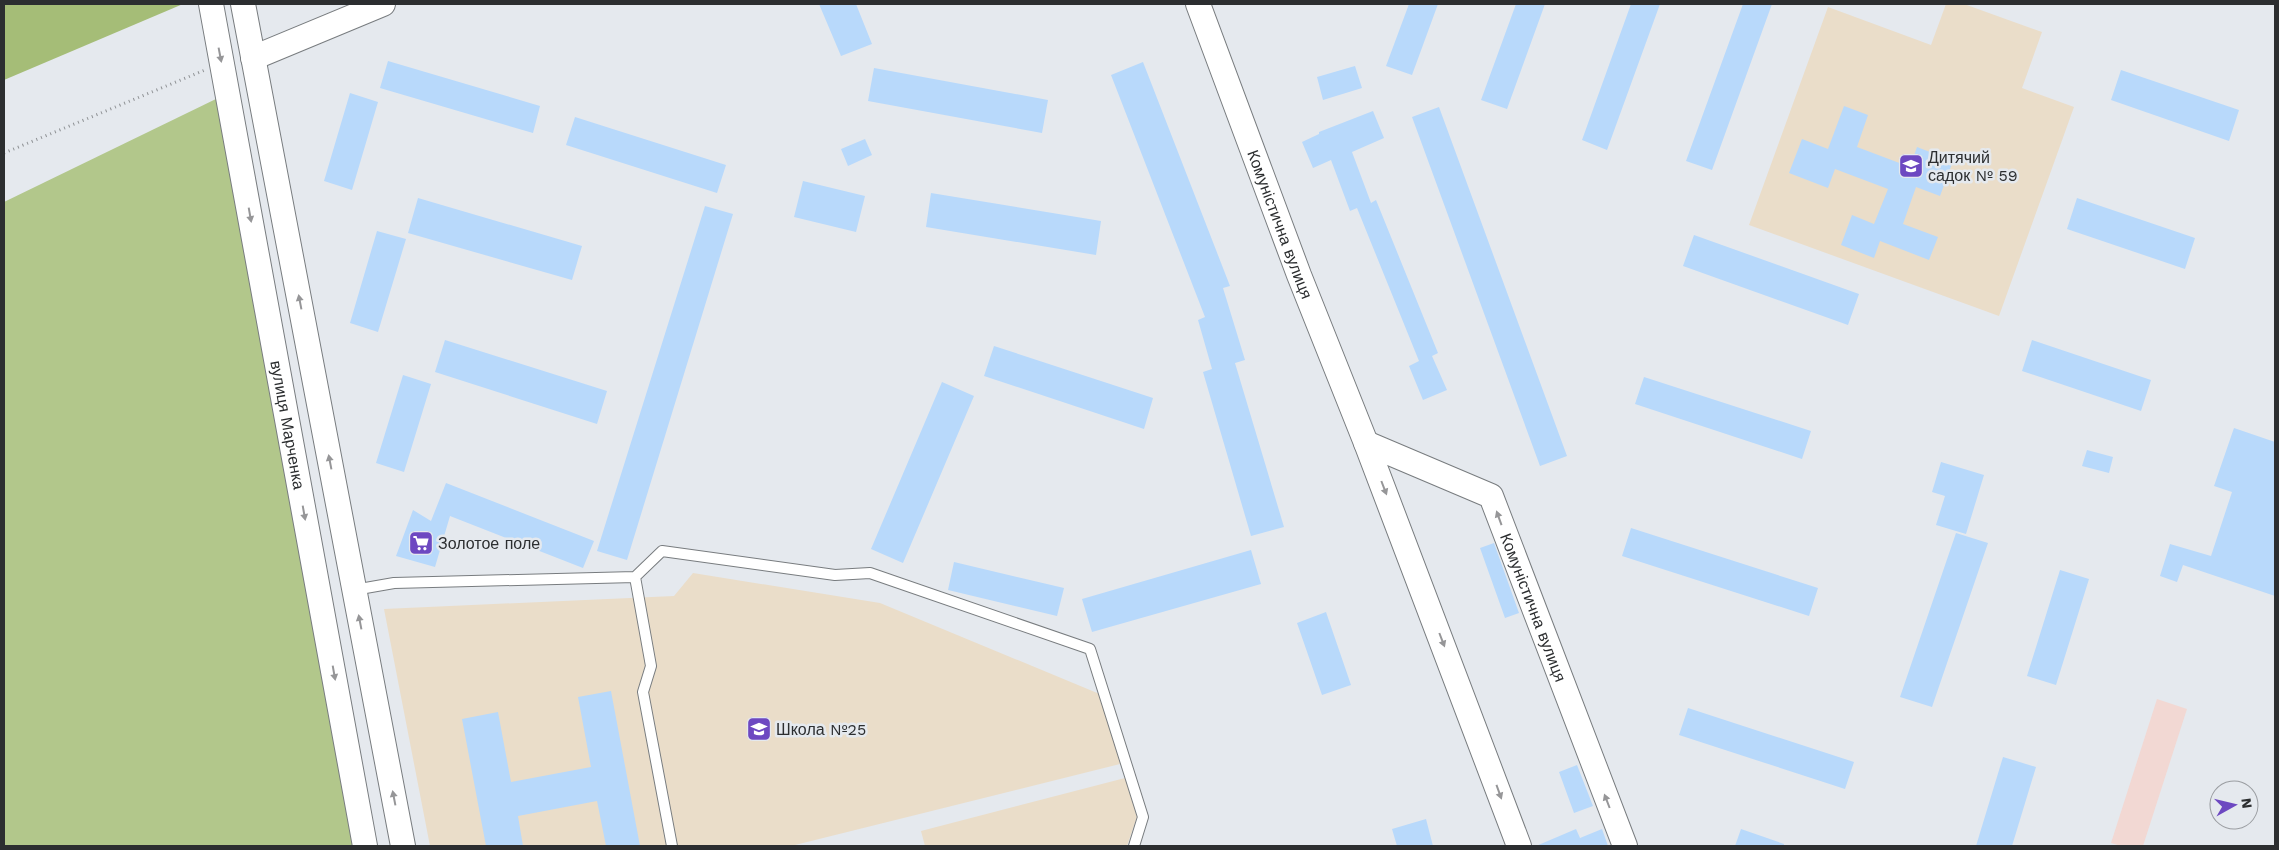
<svg xmlns="http://www.w3.org/2000/svg" width="2279" height="850" font-family="'Work Sans',sans-serif">
	<style>
		.industrial { fill: #f2d8d3 }
		.education { fill: #eaddc9 }
		.green { fill: #b2c78b }
		.forest { fill: #a5bd77 }
		.building { fill: #b8d9fb }
		.lines { fill: none; stroke-linecap: round; stroke-linejoin: round }
		.service-casing { stroke: #787c7f; stroke-width: 12 }
		.tertiary-casing { stroke: #787c7f; stroke-width: 26 }
		.path { stroke: #8f9295; stroke-width: 3; stroke-dasharray: 1 4; stroke-linecap: butt }
		.service { stroke: #fff; stroke-width: 10 }
		.tertiary { stroke: #fff; stroke-width: 24 }
		.oneway { fill: #969698 }
		.labels { text-anchor: middle; dominant-baseline: central; stroke-width: 5; stroke-linejoin: round; paint-order: stroke }
		.poi-label { font-size: 16px; fill: #2c2e30; stroke: #e5e9ee; text-anchor: start }
		.street-label { font-size: 16px; fill: #2c2e30; stroke: #e5e9ee }
	</style>
	<rect width="100%" height="100%" fill="#e5e9ee"/>
	<path class="industrial" d="M2157 699 2187 709 2143 846H2121L2111 843Z"/>
	<path class="education" d="M1946 4H1964L2042 32 2022 88 2074 107 1999 316 1749 225 1828 7 1931 45Z
		M693 573 880 603 1102 695 1120 764 791 846H430L384 609 674 596Z
		M1125 778 1137 817 1127 846H925L921 831Z"/>
	<path class="green" d="M218 98 357 846H4V202Z"/>
	<path class="forest" d="M4 4H183L4 80Z"/>
	<path class="building" d="M819 4H856L872 44 841 56Z
		M1409 4H1438L1412 75 1386 66Z
		M1516 4H1545L1507 109 1481 100Z
		M1631 4H1660L1607 150 1582 140Z
		M1743 4H1772L1712 170 1686 161Z
		M388 61 540 106 533 133 380 88Z
		M1143 62 1230 286 1223 288 1245 360 1235 363 1284 527 1251 536 1203 372 1212 369 1198 320 1205 317 1111 75Z
		M1355 66 1362 88 1323 100 1317 77Z
		M874 68 1048 100 1042 133 868 101Z
		M2121 70 2239 110 2229 141 2111 100Z
		M350 93 378 102 352 190 324 181Z
		M1844 106 1868 115 1857 147 1910 167 1917 147 1953 161 1940 196 1916 187 1903 224 1938 237 1929 260 1880 241 1874 258 1841 245 1852 215 1874 224 1888 189 1835 169 1828 188 1789 173 1802 139 1828 149Z
		M1439 107 1567 456 1540 466 1412 117Z
		M1373 111 1384 138 1352 152 1371 203 1376 200 1438 353 1432 356 1447 390 1423 400 1409 366 1419 361 1357 208 1350 211 1331 160 1313 168 1302 142 1319 134V132Z
		M575 117 726 165 717 193 566 145Z
		M865 139 872 155 848 166 841 149Z
		M803 181 865 196 856 232 794 217Z
		M931 193 1101 221 1096 255 926 227Z
		M418 198 582 246 572 280 408 233Z
		M2077 198 2195 238 2185 269 2067 229Z
		M705 206 733 214 627 560 597 551Z
		M377 231 406 239 378 332 350 323Z
		M1694 235 1859 294 1848 325 1683 266Z
		M445 340 607 391 597 424 435 372Z
		M2032 340 2151 380 2141 411 2022 371Z
		M994 346 1153 398 1144 429 984 376Z
		M403 375 431 384 404 472 376 463Z
		M1644 377 1811 431 1802 459 1635 404Z
		M942 382 974 396 903 563 871 549Z
		M2234 428 2275 442V596L2183 565 2177 582 2160 576 2170 544 2211 556 2232 492 2214 486Z
		M2087 450 2113 457 2109 473 2082 466Z
		M1941 462 1984 475 1966 534 1936 525 1945 496 1932 492Z
		M446 483 594 541 583 568 450 516 435 567 396 556 413 510 431 521Z
		M1631 528 1818 588 1809 616 1622 556Z
		M1956 533 1988 543 1932 707 1900 697Z
		M1494 543 1519 613 1505 618 1480 548Z
		M1251 550 1261 584 1092 632 1082 599Z
		M954 562 1064 588 1057 616 948 590Z
		M2060 570 2089 579 2056 685 2027 676Z
		M1326 612 1351 685 1322 695 1297 623Z
		M611 691 640 846H606L597 801 518 816 523 846H486L462 719 498 712 511 782 591 767 578 697Z
		M1688 708 1854 762 1845 789 1679 735Z
		M2003 757 2036 767 2012 846H1976Z
		M1577 765 1593 806 1574 813 1559 772Z
		M1426 819 1433 846H1397L1392 829Z
		M1576 829 1580 838 1602 829 1608 846H1536Z
		M1741 829 1784 844V846H1735Z"/>
	<g class="lines">
		<defs>
			<path id="service" d="M635 577 651 666 643 692 672 846
				M354 590 394 583 635 577 662 551 835 575 870 573 1090 649 1143 817 1134 846"/>
			<g id="tertiary">
				<path id="s1" d="M211 4 365 846"/>
				<path d="M243 4 403 846"/>
				<path id="s2" d="M1198 4 1299 275 1366 443 1519 846"/>
				<path d="M253 58 383 4"/>
				<path id="s3" d="M1366 443 1491 496 1625 846"/>
			</g>
		</defs>
		<use href="#service" class="service-casing"/>
		<use href="#tertiary" class="tertiary-casing"/>
		<path class="path" d="M4 153 205 70"/>
		<use href="#service" class="service"/>
		<use href="#tertiary" class="tertiary"/>
	</g>
	<defs><path id="oneway-solid" d="M-6-.8H1V-3.2L6.5 0L1 3.2V.8H-6Z" transform="scale(1.25)"/></defs>
	<g class="oneway">
		<use href="#oneway-solid" transform="translate(220 55) rotate(79)"/>
		<use href="#oneway-solid" transform="translate(250 215) rotate(80)"/>
		<use href="#oneway-solid" transform="translate(300 302) rotate(-101)"/>
		<use href="#oneway-solid" transform="translate(330 462) rotate(-101)"/>
		<use href="#oneway-solid" transform="translate(1384 488) rotate(69)"/>
		<use href="#oneway-solid" transform="translate(304 513) rotate(80)"/>
		<use href="#oneway-solid" transform="translate(1499 518) rotate(-110)"/>
		<use href="#oneway-solid" transform="translate(360 622) rotate(-101)"/>
		<use href="#oneway-solid" transform="translate(1442 640) rotate(69)"/>
		<use href="#oneway-solid" transform="translate(334 673) rotate(80)"/>
		<use href="#oneway-solid" transform="translate(1499 792) rotate(70)"/>
		<use href="#oneway-solid" transform="translate(394 798) rotate(-101)"/>
		<use href="#oneway-solid" transform="translate(1607 801) rotate(-111)"/>
	</g>
	<defs>
		<symbol id="school-square" viewBox="-11 -11 22 22"><rect x="-9" y="-9" width="18" height="18" rx="4" fill="#6d48c1" stroke="#e5e9ee"/><path d="M0-5L7-2L0 1L-7-2ZM-4 1L0 2.5L4 1V4Q0 6-4 4Z" fill="#fff"/></symbol>
		<symbol id="supermarket-square" viewBox="-11 -11 22 22"><rect x="-9" y="-9" width="18" height="18" rx="4" fill="#6d48c1" stroke="#e5e9ee"/><path d="M-6-5.5h2.5l.6 2H6L4.5 2H-2.5L-4.4-4H-6ZM-1.5 3.2a1.3 1.3 0 1 0 .1 0ZM3 3.2a1.3 1.3 0 1 0 .1 0Z" fill="#fff"/></symbol>
	</defs>
	<g fill-rule="evenodd">
		<use href="#school-square" x="1897" y="152" width="28" height="28"/>
		<use href="#supermarket-square" x="407" y="529" width="28" height="28"/>
		<use href="#school-square" x="745" y="715" width="28" height="28"/>
	</g>
	<g class="labels">
		<g class="poi-label">
			<text x="1928" y="157">Дитячий<tspan x="1928" dy="18">садок № 59</tspan></text>
			<text x="438" y="543">Золотое поле</text>
			<text x="776" y="729">Школа №25</text>
		</g>
		<g class="street-label">
			<text stroke="none"><textPath href="#s2" startOffset="235">Комуністична вулиця</textPath></text>
			<text stroke="none"><textPath href="#s1" startOffset="428">вулиця Марченка</textPath></text>
			<text stroke="none"><textPath href="#s3" startOffset="255">Комуністична вулиця</textPath></text>
		</g>
	</g>
	<rect width="2279" height="850" fill="none" stroke="#2c2e30" stroke-width="10"/>
	<g transform="translate(2234 805) rotate(82)"><circle r="24" fill="#e5e9ee" stroke="#9b9ea2"/>
	<path d="M0-4L9 19L0 12L-9 19Z" fill="#6d48c1"/>
	<text y="-8" font-size="14" font-weight="bold" text-anchor="middle" fill="#2c2e30">N</text>
	</g>
</svg>
